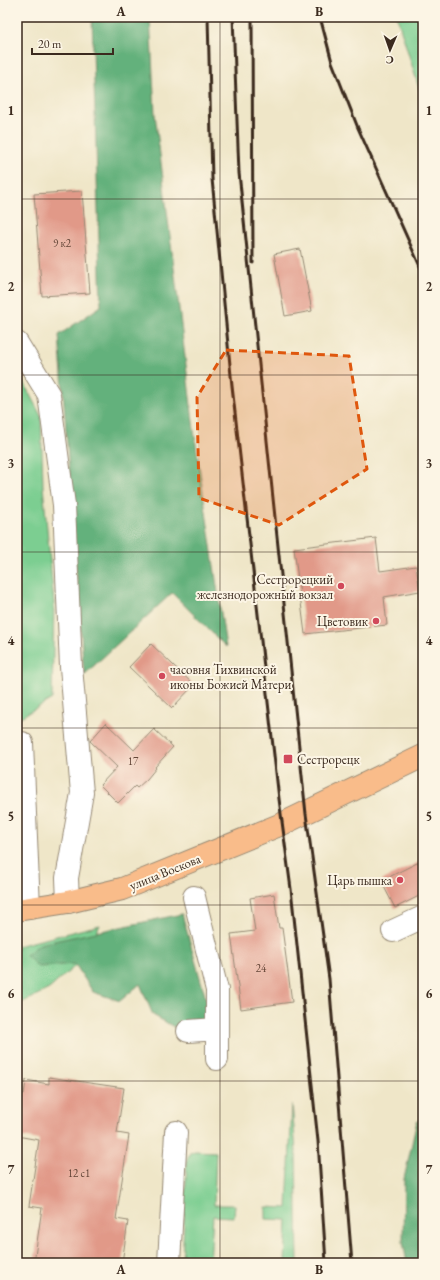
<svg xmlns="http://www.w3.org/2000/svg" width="440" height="1280" font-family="'EB Garamond',serif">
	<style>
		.green { fill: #7bce91; stroke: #5b7c58 }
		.forest { fill: #64b17b; stroke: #506e4c }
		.building { fill: #e19988 }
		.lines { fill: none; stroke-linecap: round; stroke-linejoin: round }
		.minor-casing { stroke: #958873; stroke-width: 24 }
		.major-casing { stroke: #958873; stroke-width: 24 }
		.minor { stroke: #fff; stroke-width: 22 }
		.major { stroke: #f9bc8a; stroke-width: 22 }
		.rail { stroke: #3b2a1e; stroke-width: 3 }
		.marked { fill: #df570d; fill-opacity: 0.2; stroke: #df570d; stroke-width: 3; stroke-dasharray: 8 5; stroke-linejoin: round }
		.grid { fill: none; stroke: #3b2a1e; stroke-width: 1; stroke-opacity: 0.55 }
		.poi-dot { fill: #d1495b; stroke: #fcf5e5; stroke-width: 1.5 }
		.labels { text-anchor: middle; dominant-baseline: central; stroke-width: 4; stroke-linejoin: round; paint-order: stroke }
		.number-label { font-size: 11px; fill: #644638 }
		.poi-label { font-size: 13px; fill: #3b2a1e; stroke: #fcf5e5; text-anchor: end }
		.street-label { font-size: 13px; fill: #3b2a1e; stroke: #fcf5e5 }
		.neatline { fill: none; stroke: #3b2a1e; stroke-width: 1.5 }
		.grid-label { font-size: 13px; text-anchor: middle; font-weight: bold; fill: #3b2a1e }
	</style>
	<rect width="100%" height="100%" fill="#fcf5e5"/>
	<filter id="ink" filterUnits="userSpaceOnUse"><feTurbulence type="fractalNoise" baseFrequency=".025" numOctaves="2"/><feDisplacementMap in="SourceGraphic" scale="8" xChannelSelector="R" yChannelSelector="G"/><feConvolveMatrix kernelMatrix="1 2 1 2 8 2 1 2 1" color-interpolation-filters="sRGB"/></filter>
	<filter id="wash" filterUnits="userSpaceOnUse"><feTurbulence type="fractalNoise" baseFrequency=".012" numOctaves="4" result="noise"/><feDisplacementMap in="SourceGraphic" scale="16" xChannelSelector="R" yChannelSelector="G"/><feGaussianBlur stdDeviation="0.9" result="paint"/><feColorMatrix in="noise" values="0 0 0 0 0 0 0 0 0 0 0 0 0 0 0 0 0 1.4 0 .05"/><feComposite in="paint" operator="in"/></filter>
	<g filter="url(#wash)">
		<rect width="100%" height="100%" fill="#efe6c8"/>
		<path class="green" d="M397 17H423V101Z
			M17 370 41 416 43 486 54 603 52 699 17 719Z
			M100 925 83 959 49 989 17 1005V946Z
			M292 1104 296 1152 298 1263H285L287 1220 266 1219V1207L287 1208Z
			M195 1151 216 1152 214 1205H235L234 1217 213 1216 210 1263H182L187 1159 190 1153Z"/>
		<path class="forest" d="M92 17H150L155 114 195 438 226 647 172 593 84 675 59 335 101 306Z
			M182 914 210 1013 195 1027H174L153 1015 140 984 120 1001 93 992 75 964 38 967 26 955 40 944Z
			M423 1119V1263H407L403 1242 404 1179 417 1121Z"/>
		<g id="blocks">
			<path class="building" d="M82 191 90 293 42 296 34 194Z
				M300 249 312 311 285 316 274 254Z
				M376 538 380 571 416 566 420 591 384 597 387 625 305 634 294 548Z
				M151 644 194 685 172 708 129 667Z
				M106 723 134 750 154 729 173 747 155 767 156 768 147 779 137 788 135 786 118 803 100 785 117 767 90 741Z
				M423 860V894L395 908 381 881Z
				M274 894 279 928H282L292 1002 241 1009 231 934 255 931 250 898Z
				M49 1077 124 1088 117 1133 129 1135 116 1219 128 1221 122 1263H34L42 1208 29 1206 39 1140 17 1136V1093L24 1094 26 1080 49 1084Z"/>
		</g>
	</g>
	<g filter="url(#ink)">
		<use href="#blocks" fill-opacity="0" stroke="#958873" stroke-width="1"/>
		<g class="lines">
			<defs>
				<path id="minor" d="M17 343 49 395 64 505 71 667 82 793 67 878 68 902
					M22 743 29 908
					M194 897 217 990V1059
					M393 931 423 917
					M188 1031 217 1029
					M169 1263 176 1132"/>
				<path id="major" d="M17 910 68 902 122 889 282 824 423 756"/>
			</defs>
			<use href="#minor" class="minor-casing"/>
			<use href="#major" class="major-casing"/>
			<use href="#minor" class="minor"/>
			<use href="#major" class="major"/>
			<path class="rail" d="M208 17 212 179 232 386 279 799 291 889 318 1141 326 1263
				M233 17 239 173 306 814 329 979 352 1263
				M252 17 253 263
				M320 17 332 62 358 128 423 273"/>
		</g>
	</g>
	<path class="marked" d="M226 350 349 356 367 469 279 525 199 498 197 397Z"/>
	<path class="grid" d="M220 17V1263M17 199H423M17 375H423M17 552H423M17 728H423M17 905H423M17 1081H423"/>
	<g class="poi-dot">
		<circle cx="341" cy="586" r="4"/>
		<circle cx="376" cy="621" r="4"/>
		<circle cx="162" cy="676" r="4"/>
		<rect x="283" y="754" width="10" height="10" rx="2"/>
		<circle cx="400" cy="880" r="4"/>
	</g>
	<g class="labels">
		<g class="number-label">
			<text x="62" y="243">9 к2</text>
			<text x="133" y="761">17</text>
			<text x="261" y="968">24</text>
			<text x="79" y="1173">12 с1</text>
		</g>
		<g class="poi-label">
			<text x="333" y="579">Сестрорецкий<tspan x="333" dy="15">железнодорожный вокзал</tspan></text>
			<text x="368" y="621">Цветовик</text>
			<text x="170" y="669" text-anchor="start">часовня Тихвинской<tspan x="170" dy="15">иконы Божией Матери</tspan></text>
			<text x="297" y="759" text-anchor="start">Сестрорецк</text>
			<text x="392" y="880">Царь пышка</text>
		</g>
		<g class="street-label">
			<text transform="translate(165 872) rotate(-22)">улица Воскова</text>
		</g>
	</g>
	<rect width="440" height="1280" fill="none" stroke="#fcf5e5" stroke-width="44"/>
	<g transform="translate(390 50) rotate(182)" stroke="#fcf5e5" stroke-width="3" paint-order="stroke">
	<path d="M0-3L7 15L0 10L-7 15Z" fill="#3b2a1e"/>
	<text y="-6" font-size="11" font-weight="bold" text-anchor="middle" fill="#3b2a1e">С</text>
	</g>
	<path d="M32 48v6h81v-6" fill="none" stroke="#3b2a1e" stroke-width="2"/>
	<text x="38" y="48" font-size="12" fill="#3b2a1e" stroke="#fcf5e5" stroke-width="3" paint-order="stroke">20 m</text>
	<rect x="22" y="22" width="396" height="1236" class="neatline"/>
	<g class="grid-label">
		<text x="121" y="16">A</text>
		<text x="319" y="16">B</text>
		<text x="11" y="115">1</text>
		<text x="429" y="115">1</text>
		<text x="11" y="291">2</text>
		<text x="429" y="291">2</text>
		<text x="11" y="468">3</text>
		<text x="429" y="468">3</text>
		<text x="11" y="645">4</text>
		<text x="429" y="645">4</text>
		<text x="11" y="821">5</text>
		<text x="429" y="821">5</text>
		<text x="11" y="998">6</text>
		<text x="429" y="998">6</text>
		<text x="11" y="1174">7</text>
		<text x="429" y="1174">7</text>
		<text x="121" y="1274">A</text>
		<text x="319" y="1274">B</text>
	</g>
</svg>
